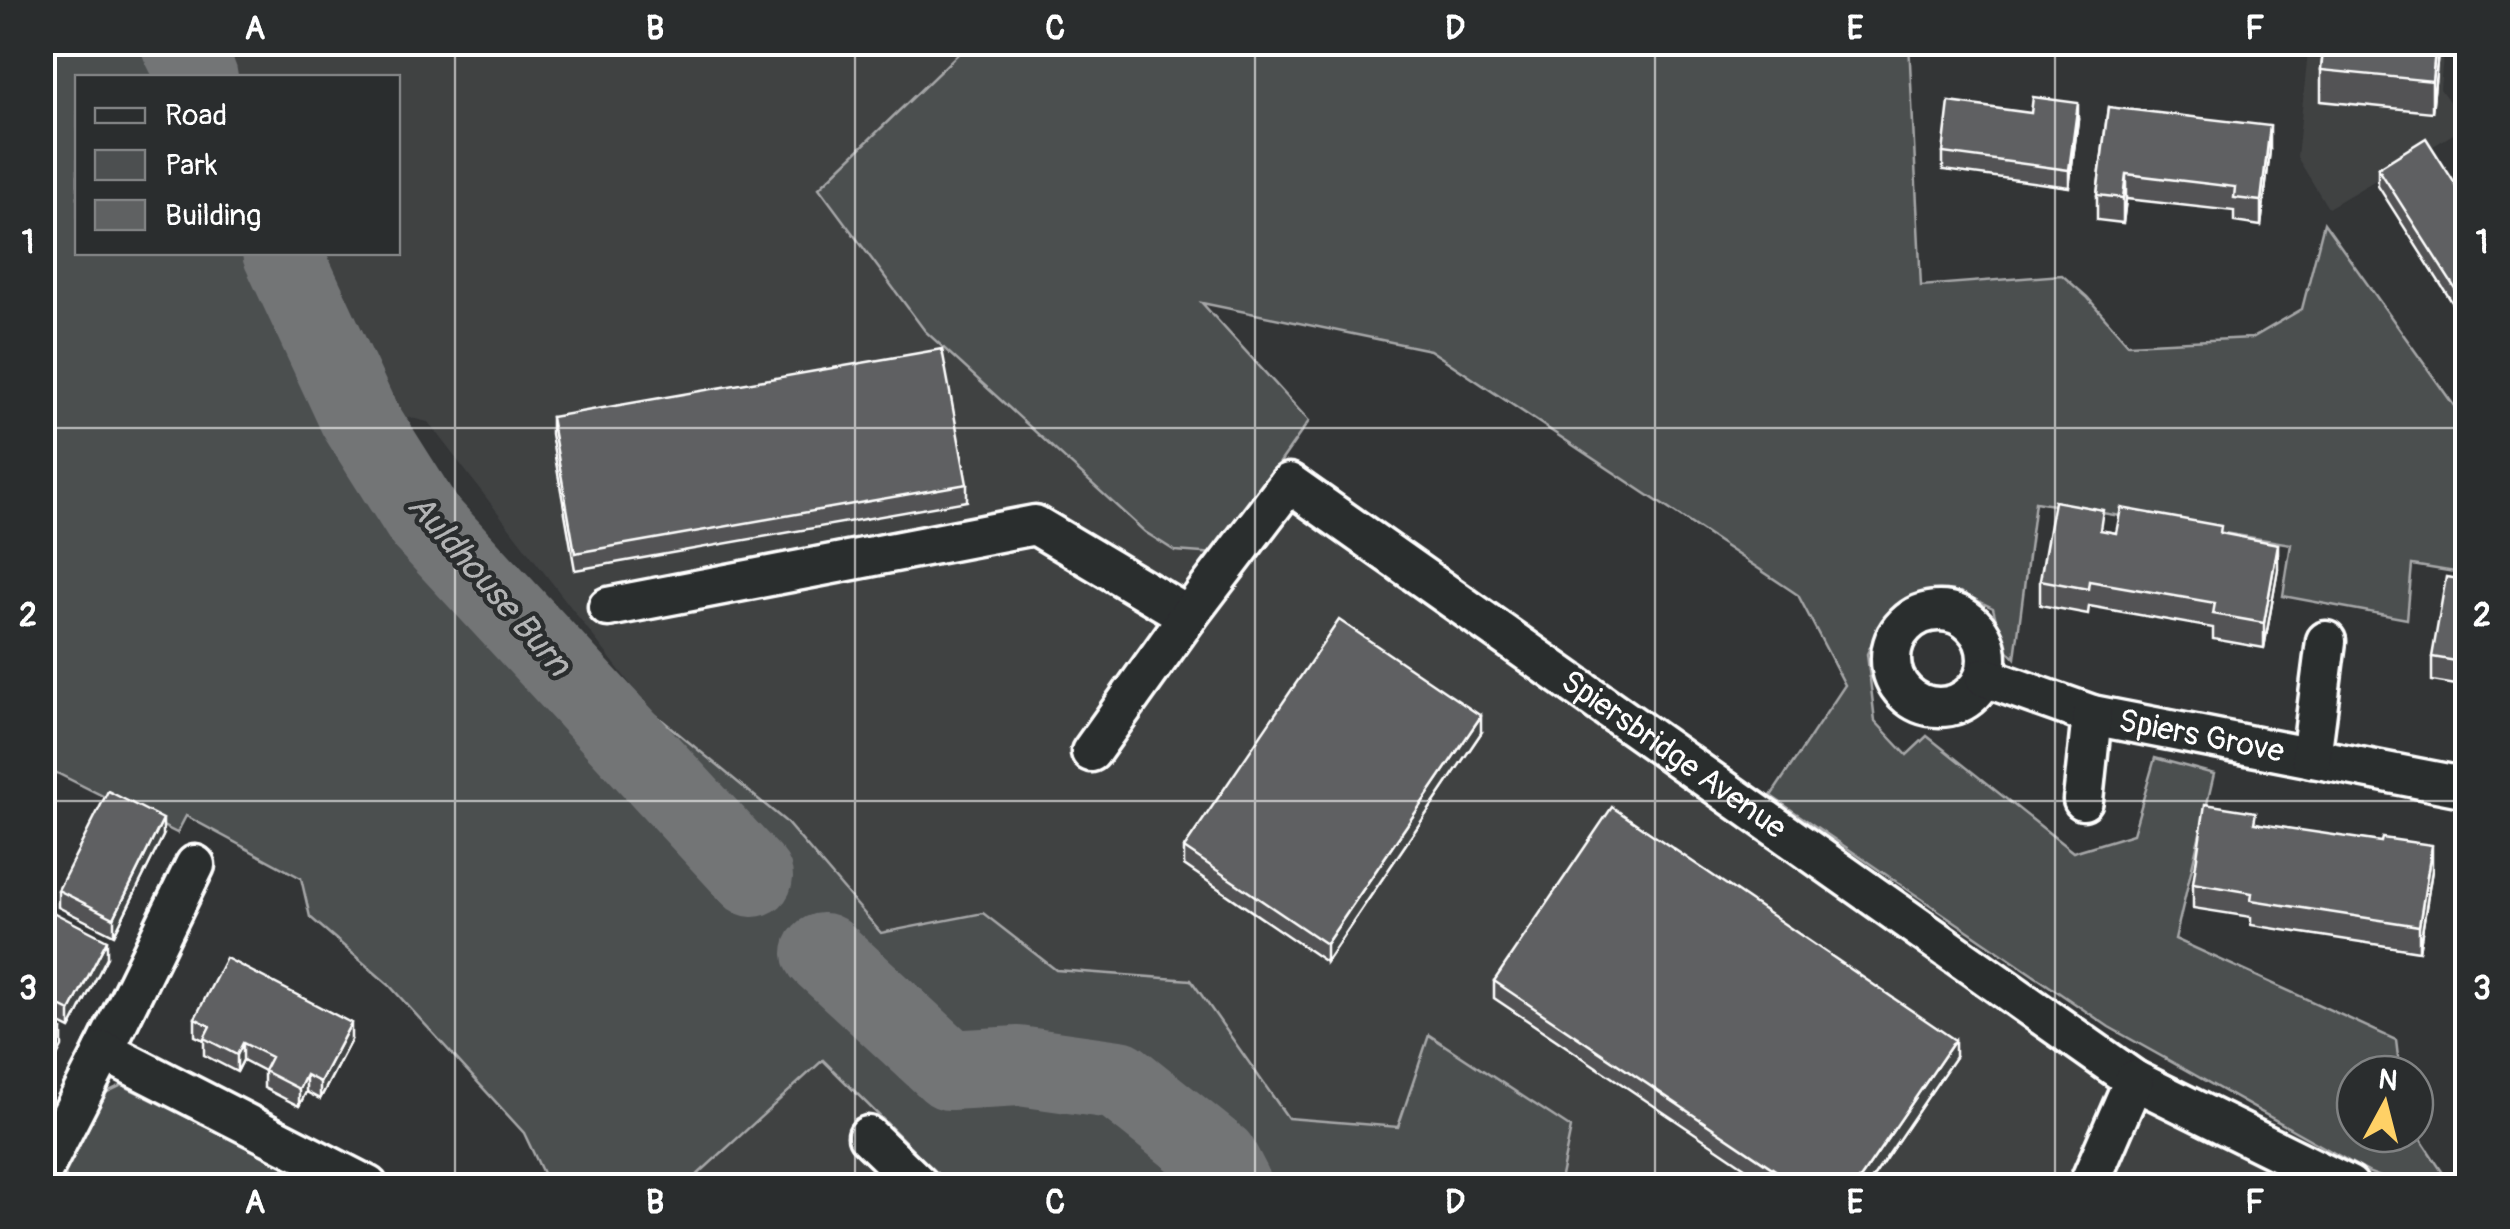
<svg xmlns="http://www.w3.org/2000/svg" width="2510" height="1229" font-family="Pangolin,sans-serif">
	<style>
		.built { fill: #404243 }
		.green { fill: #4c4f50; stroke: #a6a7a8; stroke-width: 2.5 }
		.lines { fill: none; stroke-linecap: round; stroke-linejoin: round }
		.river { stroke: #737576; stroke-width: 80 }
		.minor-casing { stroke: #fff; stroke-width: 45 }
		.minor { stroke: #2a2d2e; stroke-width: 38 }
		.wall { fill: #525354; stroke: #fff; stroke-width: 2.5 }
		.shaded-wall { fill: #424445; stroke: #fff; stroke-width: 2.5 }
		.building { fill: #5f6162; stroke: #fff; stroke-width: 2.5 }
		.grid { fill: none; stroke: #fff; stroke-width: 2.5; stroke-opacity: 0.55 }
		.labels { text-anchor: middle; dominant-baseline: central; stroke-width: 9; stroke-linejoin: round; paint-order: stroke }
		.street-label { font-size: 32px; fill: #fff; stroke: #2a2d2e }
		.water-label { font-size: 35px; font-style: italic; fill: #b2b3b4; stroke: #2a2d2e }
		.neatline { fill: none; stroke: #fff; stroke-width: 4 }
		.grid-label { font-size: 32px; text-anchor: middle; font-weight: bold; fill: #fff }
	</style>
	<rect width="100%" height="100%" fill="#333536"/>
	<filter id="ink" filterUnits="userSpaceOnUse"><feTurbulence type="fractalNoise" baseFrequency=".01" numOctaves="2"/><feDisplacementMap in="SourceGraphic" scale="20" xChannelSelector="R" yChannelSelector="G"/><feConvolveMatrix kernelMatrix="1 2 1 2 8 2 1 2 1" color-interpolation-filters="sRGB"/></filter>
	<g filter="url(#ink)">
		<path class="built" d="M215 43H959L960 52 1279 484 2139 1085 2350 1186H700L693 1178 823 1059 837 972 634 689 428 422 361 406 300 253 398 252V78L229 77Z
			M2309 43H2444L2440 89 2467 126 2328 208 2297 157Z"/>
		<path class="green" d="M1909 42 1921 286 2062 275 2087 297 2128 344 2252 338 2302 309 2324 223 2467 424V574L2412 565 2407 619 2283 596 2291 544 2035 502 2015 658 2002 644 1993 608 1960 592 1917 598 1881 623 1867 654 1875 721 1907 755 1927 736 2073 852 2133 834 2155 758 2214 774 2175 939 2396 1040 2400 1074H2355V1134H2415V1131L2447 1179 2463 1186H2404L2370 1173 2109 1027 1771 796 1845 685 1798 595 1430 350 1202 303 1309 421 1216 554 1175 551 1145 532 925 331 819 188 960 52 959 43Z
			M42 43H215L229 77 78 78V252L300 253 361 406 623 688 785 821 881 933 983 913 1056 970 1191 980 1288 1118 1398 1127 1429 1035 1571 1128 1559 1186H950L823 1060 694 1178 700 1186H549L524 1133 389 985 310 917 301 878 186 816 177 833 43 766Z
			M122 1085 325 1186H69L64 1172 105 1093Z"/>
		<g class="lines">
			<path class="river" d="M180 42 198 78
				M282 252 358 416 425 522 753 877
				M823 953 950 1070 1019 1066 1119 1080 1218 1159 1232 1186"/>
			<defs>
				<g id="minor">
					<path d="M608 607 1035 525 1188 616"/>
					<circle cx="1939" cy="659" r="48"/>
					<path id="s1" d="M1985 677 2092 715 2468 788"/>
					<path id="s2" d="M1091 752 1188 616 1289 483 2134 1080 2349 1186"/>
					<path d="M2311 758 2326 641"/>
					<path d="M2083 800 2092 715"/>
					<path d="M104 1051 195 865"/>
					<path d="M868 1136 920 1186"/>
					<path d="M42 1172 104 1051 368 1186"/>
					<path d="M2088 1186 2134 1080"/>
				</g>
			</defs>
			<use href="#minor" class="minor-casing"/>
			<use href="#minor" class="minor"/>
		</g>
		<path class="wall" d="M2324 42H2439L2432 112 2321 101V70Z
			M2108 107 2270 150 2261 226 2234 222V211L2126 199 2123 223 2097 220V195Z
			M2078 120 2069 187 1943 170V153Z
			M2378 168 2468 204V357L2456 340V315L2459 313 2378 186Z
			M551 417 967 484V501L575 570 551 434Z
			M2103 531 2116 533H2221L2278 569 2264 648 2213 639V628L2089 606 2088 614 2040 605V580Z
			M2468 580V687L2432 681V657Z
			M1481 733 1326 962 1184 865V848Z
			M2256 823 2432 870 2419 951 2251 925V917L2193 908V883Z
			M163 836 114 935 58 907V890Z
			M42 909 107 957 70 1029 42 1015Z
			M1494 981 1955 1057 1867 1186H1773L1494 998Z
			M195 1018 351 1040 320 1099 306 1092 299 1106 264 1088V1071L243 1060 237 1072 204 1055V1040L195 1036Z"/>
		<path class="shaded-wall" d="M2436 42H2439L2432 112V81Z
			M2078 103V120L2069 187V170Z
			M2270 126V150L2261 226V201Z
			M2126 174V199L2123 223V198Z
			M2468 298V315L2463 318V301Z
			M2278 544V569L2264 648V623Z
			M1481 716V733L1326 962V944Z
			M163 819V836L114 935V918Z
			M2432 845V870L2419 951V926Z
			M107 940V957L70 1029V1011Z
			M351 1023V1040L320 1099V1082Z
			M62 1030V1047L42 1085V1068Z
			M1955 1040V1057L1867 1186H1855Z
			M243 1043V1060L237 1072V1055Z
			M306 1075V1092L299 1106V1089Z"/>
		<path class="building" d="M2324 42H2436L2432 81 2321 70Z
			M2033 97 2078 103 2069 170 1943 153 1949 102 2031 113Z
			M2108 107 2270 126 2261 201 2234 198 2235 187 2126 174 2123 198 2097 195Z
			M2426 138 2468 204V298L2463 301 2378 168Z
			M2468 308V333L2456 315Z
			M942 349 967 484 575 553 551 417Z
			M2054 501 2103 510 2100 530 2116 533 2121 508 2221 526 2220 533 2278 544 2264 623 2213 614 2215 603 2089 581 2088 589 2040 580Z
			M2446 577 2468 580V663L2432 657Z
			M1339 620 1481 716 1326 944 1184 848Z
			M108 791 163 819 114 918 58 890Z
			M2205 804 2256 812 2254 823 2381 842 2382 838 2432 845 2419 926 2251 900 2252 893 2193 883Z
			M1612 807 1955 1040 1855 1186H1799L1494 981Z
			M43 907 107 940 70 1011 42 997Z
			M226 958 351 1023 320 1082 306 1075 299 1089 264 1071 271 1057 243 1043 237 1055 204 1038 210 1026 195 1018Z
			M42 1020 62 1030 42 1068Z"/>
	</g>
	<path class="grid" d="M455 42V1186M855 42V1186M1255 42V1186M1655 42V1186M2055 42V1186M42 428H2468M42 801H2468"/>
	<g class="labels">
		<g class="street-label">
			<text stroke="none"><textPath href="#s1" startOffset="225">Spiers Grove</textPath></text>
			<text stroke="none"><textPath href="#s2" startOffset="805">Spiersbridge Avenue</textPath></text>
		</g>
		<g class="water-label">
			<text transform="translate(489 585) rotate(49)">Auldhouse Burn</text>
		</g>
	</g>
	<rect width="2510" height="1229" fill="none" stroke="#2a2d2e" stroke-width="110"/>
	<rect x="75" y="75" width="325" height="180" fill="#2a2d2e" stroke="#7f8182" stroke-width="2.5"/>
	<rect x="95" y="108" width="50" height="15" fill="#2a2d2e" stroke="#7f8182" stroke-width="2.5"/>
	<text x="165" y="125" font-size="30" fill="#ffffff">Road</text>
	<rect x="95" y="150" width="50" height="30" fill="#4c4f50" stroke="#7f8182" stroke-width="2.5"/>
	<text x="165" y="175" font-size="30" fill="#ffffff">Park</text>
	<rect x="95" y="200" width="50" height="30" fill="#5f6162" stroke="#7f8182" stroke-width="2.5"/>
	<text x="165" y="225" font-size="30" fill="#ffffff">Building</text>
	<g transform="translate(2385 1104) rotate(7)"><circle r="48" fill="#2a2d2e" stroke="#7f8182" stroke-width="2.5"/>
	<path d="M0-8L18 38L0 25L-18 38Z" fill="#ffd166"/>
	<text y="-15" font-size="28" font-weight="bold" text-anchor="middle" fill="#ffffff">N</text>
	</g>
	<rect x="55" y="55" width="2400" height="1119" class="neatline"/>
	<g class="grid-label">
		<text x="255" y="39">A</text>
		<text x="655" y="39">B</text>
		<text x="1055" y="39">C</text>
		<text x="1455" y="39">D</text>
		<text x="1855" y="39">E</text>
		<text x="2255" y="39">F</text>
		<text x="28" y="253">1</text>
		<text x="2482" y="253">1</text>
		<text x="28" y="626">2</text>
		<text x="2482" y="626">2</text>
		<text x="28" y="999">3</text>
		<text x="2482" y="999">3</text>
		<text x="255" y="1213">A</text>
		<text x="655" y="1213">B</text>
		<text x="1055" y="1213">C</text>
		<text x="1455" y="1213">D</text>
		<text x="1855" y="1213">E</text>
		<text x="2255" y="1213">F</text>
	</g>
</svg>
